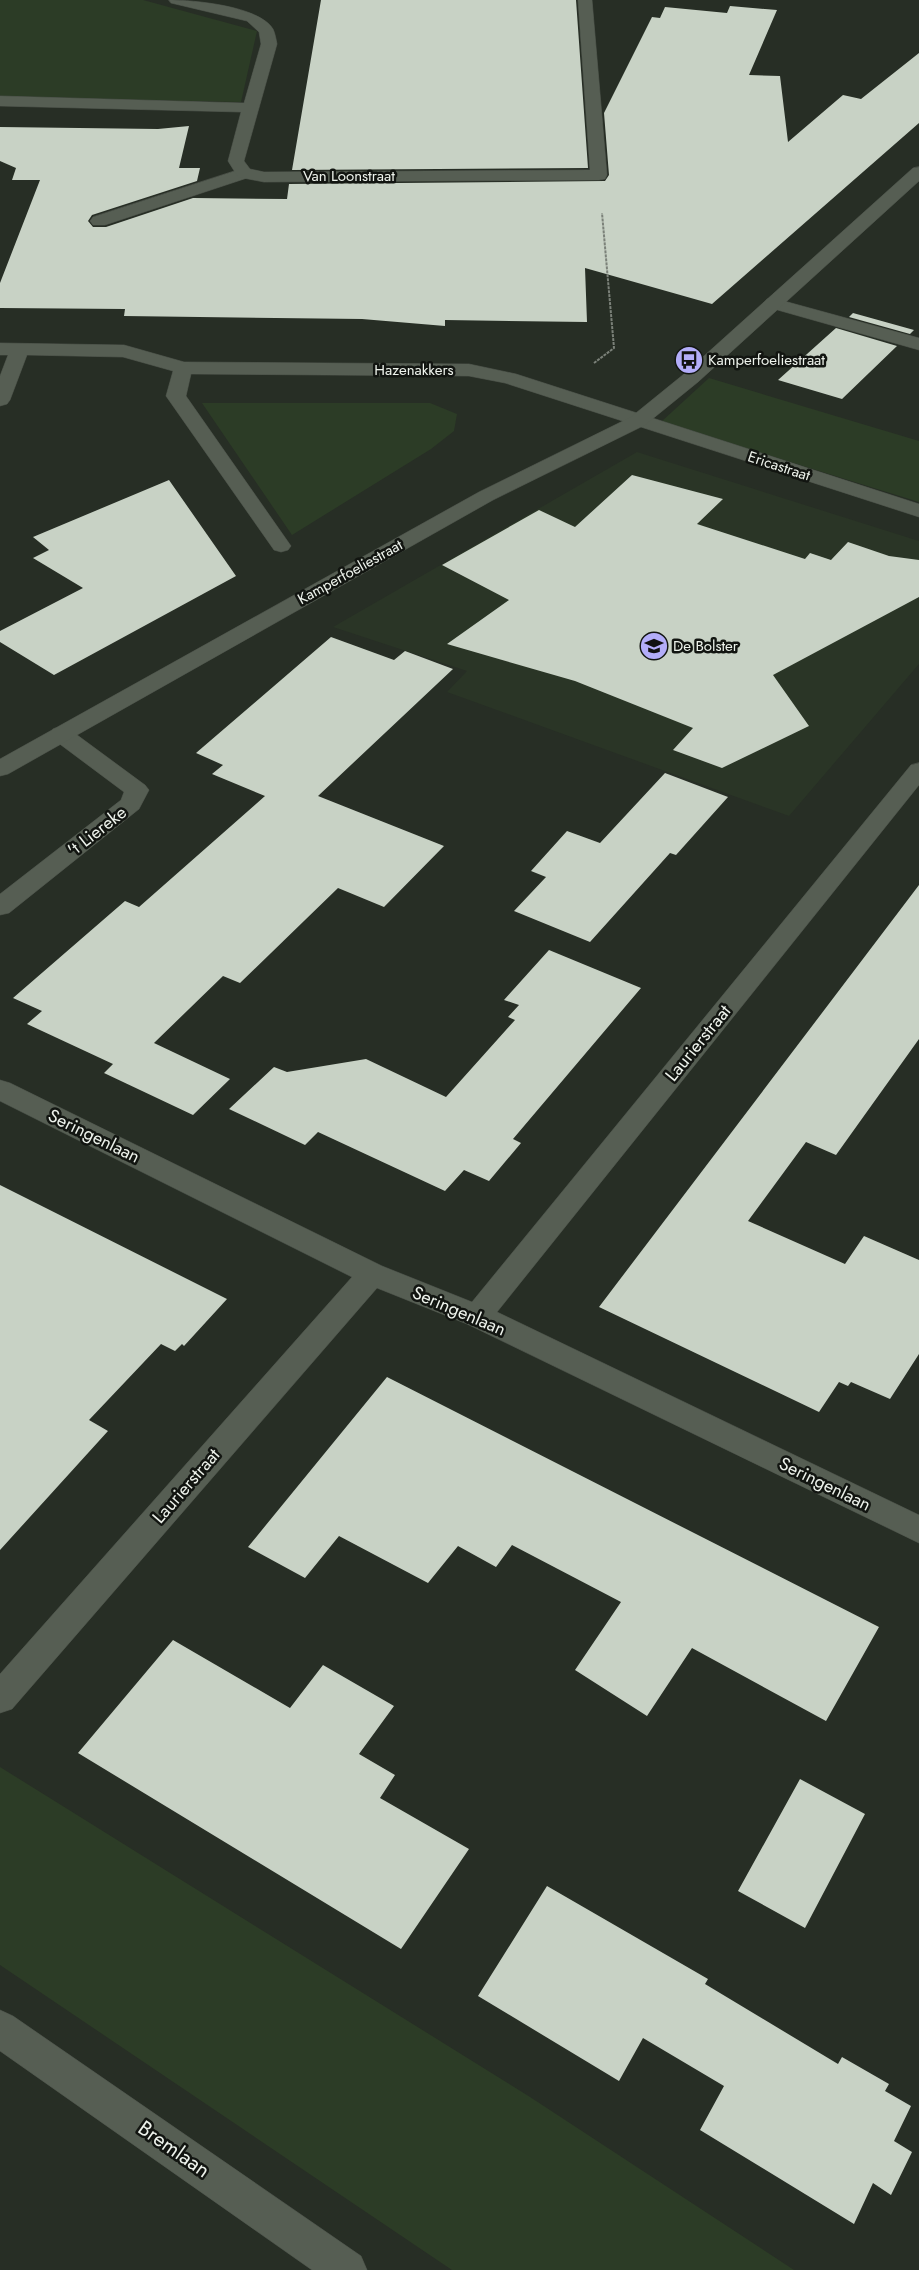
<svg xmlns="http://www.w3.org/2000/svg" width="919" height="2270" font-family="Jost,sans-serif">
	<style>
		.built { fill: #2a3526 }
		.green { fill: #2c3c26 }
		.building { fill: #c8d2c5 }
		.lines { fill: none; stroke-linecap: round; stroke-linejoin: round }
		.service-casing { stroke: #454b43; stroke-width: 1 }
		.minor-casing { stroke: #454b43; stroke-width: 1 }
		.tertiary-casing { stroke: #454b43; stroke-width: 1 }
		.path { stroke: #7b8179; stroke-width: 2; stroke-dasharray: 3 1; stroke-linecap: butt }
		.service { fill: #565e53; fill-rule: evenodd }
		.minor { fill: #565e53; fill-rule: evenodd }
		.tertiary { fill: #565e53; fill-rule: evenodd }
		.labels { text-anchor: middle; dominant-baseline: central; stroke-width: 5; stroke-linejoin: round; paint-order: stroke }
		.far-street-label { font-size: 15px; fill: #eef3ec; stroke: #121511 }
		.far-poi-label { font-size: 15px; fill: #eef3ec; stroke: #121511; text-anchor: start }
		.street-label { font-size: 18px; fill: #eef3ec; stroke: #121511 }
		.near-street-label { font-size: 21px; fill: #eef3ec; stroke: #121511 }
	</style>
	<rect width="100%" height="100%" fill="#272e25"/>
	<path class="built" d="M637 452 919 541V664L789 816 447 692 467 671 333 627Z"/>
	<path class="green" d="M0 0H143L257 31 241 102 0 98Z
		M709 378 919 441V502L661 422Z
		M202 403H430L457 414 454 431 431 449 292 535Z
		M0 1767 530 2097 794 2270H452L0 1965Z"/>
	<path class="building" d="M321 0H576L588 168 292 170Z
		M730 6 777 10 749 75 780 76 788 142 843 95 861 99 919 53V123L712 304 585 268 587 322 445 320V326L362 319 124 316 125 309 0 308V283L40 180H12L16 168 0 161V127L158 129 189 126 179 168H200L197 181 92 215 88 221 93 227H106L193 198 287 199 289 184 605 181 609 175 604 113 652 17 660 18 665 7 727 13Z
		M853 313 914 330 910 334 849 317Z
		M836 328 897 346 842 399 778 380Z
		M632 475 723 499 697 524 805 559 810 553 831 560 848 542 889 556 919 560V597L773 675 809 726 722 768 673 750 693 728 575 681 447 644 509 600 442 565 539 510 575 527Z
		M169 480 236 576 54 675 0 642V631L83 588 33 558 49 550 33 537Z
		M331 637 394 660 405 651 453 669 318 796 444 846 384 907 338 888 240 983 223 976 154 1043 230 1079 193 1115 104 1073 113 1064 27 1024 42 1011 13 998 125 901 139 907 265 796 212 774 223 765 196 753Z
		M665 773 728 797 676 855 670 853 590 942 514 911 546 877 531 871 567 831 600 843Z
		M919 885V1039L836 1155 806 1142 748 1221 845 1264 864 1236 919 1260V1354L890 1399 851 1382 848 1386 839 1382 819 1412 599 1307Z
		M549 950 641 988 513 1139 521 1143 489 1181 464 1170 445 1191 318 1132 305 1145 229 1109 274 1067 287 1072 366 1059 446 1097 515 1020 508 1017 519 1005 504 1000Z
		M0 1185 227 1299 184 1346 182 1344 175 1351 161 1344 89 1420 108 1431 0 1550Z
		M387 1377 879 1627 826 1721 692 1648 647 1716 575 1670 621 1602 512 1545 496 1567 458 1546 428 1583 339 1536 305 1578 248 1547Z
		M173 1640 290 1708 323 1665 394 1706 359 1754 395 1775 380 1798 469 1849 401 1949 78 1753Z
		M800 1779 865 1814 805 1928 738 1891Z
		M547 1886 708 1979 705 1984 838 2064 842 2057 889 2084 885 2091 911 2106 894 2141 912 2152 891 2195 873 2183 854 2224 700 2130 724 2086 643 2038 619 2081 478 1996Z"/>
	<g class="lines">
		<defs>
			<path id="service" d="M244 168 250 169 252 173 250 177 105 225H93L90 221 93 217Z
				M773 298 919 338V350L767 307 764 303 767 299Z
				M61 727 69 729 145 785 149 790 139 809 9 913 0 915V894L121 800 124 792 53 739 50 734 53 729Z"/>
			<path id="minor" d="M169 0C194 0 259 6 273 29 275 33 276 39 277 44L244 161 250 169 264 172 590 170 578 0H592L607 175 605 179 599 180 264 182 238 177 228 161 241 112 0 106V96L244 103 261 44 259 32 247 21 171 3Z
				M0 343 124 345 184 362 469 364 516 374 919 504V517L505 383 469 376 191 374 186 396 291 546 288 550 281 552 274 550 166 396 173 371 123 357 27 355 10 400 7 404 0 406V376L8 355H0Z
				M919 763V785L497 1312 919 1515V1543L467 1324 377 1288 12 1709 0 1713V1674L352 1277 0 1101V1080L10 1083 382 1266 472 1302 911 765Z
				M0 2010 13 2016 361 2256 367 2270H312L0 2051Z"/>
			<path id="tertiary" d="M919 167V181L698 382 645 425 493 500 8 774 0 776V759L479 492 631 417 684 374 913 168Z"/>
		</defs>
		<use href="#service" class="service-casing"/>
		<use href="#minor" class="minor-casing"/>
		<use href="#tertiary" class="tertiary-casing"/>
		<path class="path" d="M594 363 614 348 602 213"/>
		<use href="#service" class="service"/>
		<use href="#minor" class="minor"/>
		<use href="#tertiary" class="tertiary"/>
	</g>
	<defs>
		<symbol id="bus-disc" viewBox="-11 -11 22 22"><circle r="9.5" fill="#b3adf9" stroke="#121511"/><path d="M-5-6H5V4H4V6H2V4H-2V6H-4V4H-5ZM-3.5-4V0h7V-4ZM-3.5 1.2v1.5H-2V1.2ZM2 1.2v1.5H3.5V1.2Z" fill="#111"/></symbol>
		<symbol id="school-disc" viewBox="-11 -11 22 22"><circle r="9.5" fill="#b3adf9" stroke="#121511"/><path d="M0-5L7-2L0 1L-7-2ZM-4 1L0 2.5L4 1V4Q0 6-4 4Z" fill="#111"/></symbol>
	</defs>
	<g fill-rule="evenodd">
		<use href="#bus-disc" x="673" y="344" width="32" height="32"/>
		<use href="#school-disc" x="638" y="630" width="32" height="32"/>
	</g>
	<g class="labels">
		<g class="far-street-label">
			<text x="349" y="176">Van Loonstraat</text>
			<text x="414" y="370">Hazenakkers</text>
			<text transform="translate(779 466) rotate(18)">Ericastraat</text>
			<text transform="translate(350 572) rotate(-29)">Kamperfoeliestraat</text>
		</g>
		<g class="far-poi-label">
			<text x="708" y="360">Kamperfoeliestraat</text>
			<text x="673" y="646">De Bolster</text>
		</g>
		<g class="street-label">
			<text transform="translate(97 831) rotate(-38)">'t Liereke</text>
			<text transform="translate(698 1043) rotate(-51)">Laurierstraat</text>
			<text transform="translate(94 1136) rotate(26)">Seringenlaan</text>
			<text transform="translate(459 1311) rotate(23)">Seringenlaan</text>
			<text transform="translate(825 1484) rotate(26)">Seringenlaan</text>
			<text transform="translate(186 1486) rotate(-49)">Laurierstraat</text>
		</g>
		<g class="near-street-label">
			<text transform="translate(174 2149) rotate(35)">Bremlaan</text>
		</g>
	</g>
</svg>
